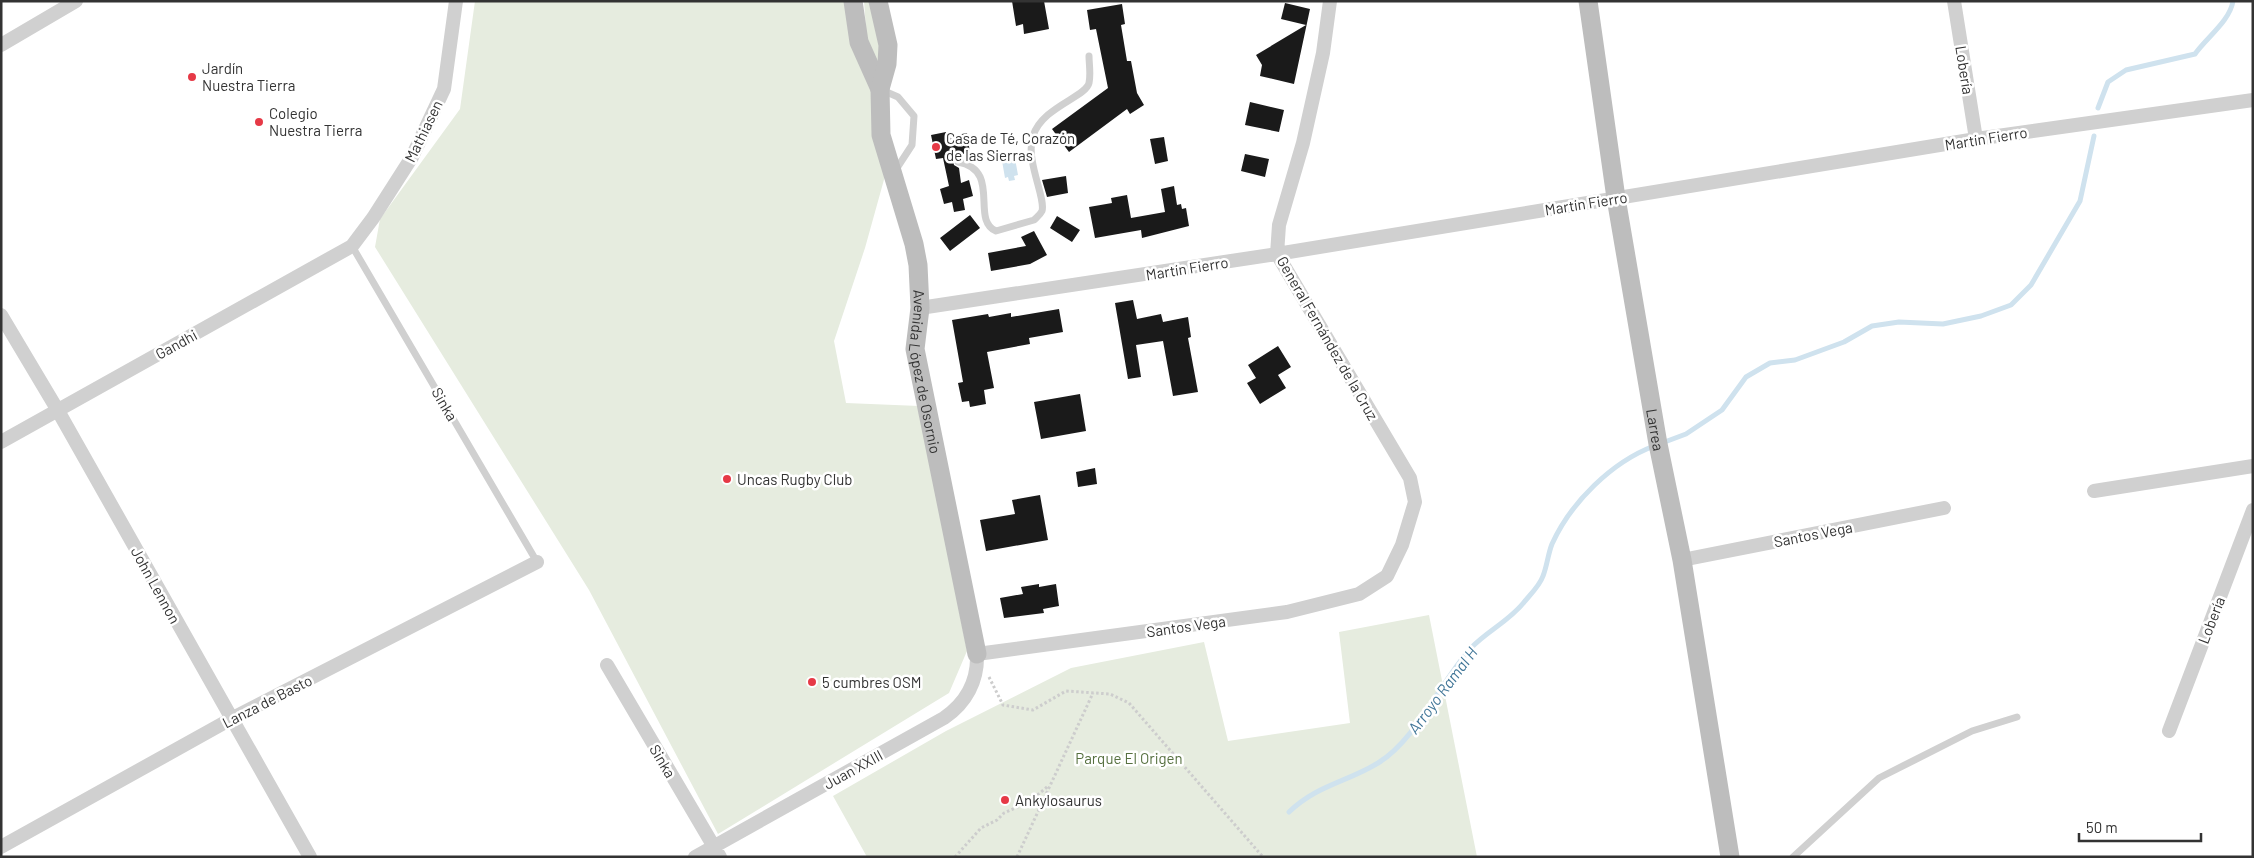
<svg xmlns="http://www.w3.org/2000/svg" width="2254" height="858" font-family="Barlow,sans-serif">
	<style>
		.green { fill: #e6ecdf }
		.water { fill: #cfe2ee }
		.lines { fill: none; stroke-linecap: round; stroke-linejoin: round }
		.stream { stroke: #cfe2ee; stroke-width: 5 }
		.building { fill: #1a1a1a }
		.path { stroke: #cdcdcd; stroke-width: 3; stroke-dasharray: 2.5 2.5; stroke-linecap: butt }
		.lane { stroke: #d0d0d0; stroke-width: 7 }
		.street { stroke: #d0d0d0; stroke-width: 14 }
		.secondary { stroke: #bdbdbd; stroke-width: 19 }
		.poi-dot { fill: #e63946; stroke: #fff; stroke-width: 2 }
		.labels { text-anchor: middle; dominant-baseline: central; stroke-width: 5; stroke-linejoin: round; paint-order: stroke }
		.poi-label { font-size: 15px; fill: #333; stroke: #fff; text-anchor: start }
		.street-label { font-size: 15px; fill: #333; stroke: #fff }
		.park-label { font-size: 15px; fill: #56703f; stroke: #fff }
		.water-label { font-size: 16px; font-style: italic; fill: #3f7597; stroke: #fff }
	</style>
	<rect width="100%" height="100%" fill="#fff"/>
	<path class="green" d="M475 1H847L874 92 885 176 865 248 834 341 846 403 919 406 967 651 949 693 718 834 589 590 375 247 380 219 460 109Z
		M864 1H871L879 24 880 71 867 43Z
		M1429 615 1477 857H867L833 796 946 731 1071 668 1204 642 1228 741 1350 723 1339 632Z"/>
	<path class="water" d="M1014 153 1018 175 1014 176 1015 180 1009 181 1008 177 1005 178 1001 155Z"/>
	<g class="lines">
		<path class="stream" d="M2098 108 2108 82 2126 70 2195 54C2206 38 2230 21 2233 1
			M1662 443 1686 434 1722 410 1746 377 1770 363 1795 360 1844 342 1872 326 1899 322 1943 324 1981 316 2011 305 2031 285 2080 201 2094 136
			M1289 812C1317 785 1347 782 1378 763 1416 740 1441 681 1471 648 1487 631 1511 620 1525 601 1531 594 1540 585 1543 576 1547 566 1548 554 1552 544 1571 502 1612 462 1654 446"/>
	</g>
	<path class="building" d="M1012 1H1044L1049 29 1024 34 1023 24 1016 26Z
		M1285 3 1310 9 1294 84 1260 76 1262 65 1256 55 1306 25 1281 19Z
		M1122 4 1125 24 1121 25 1127 61H1131L1137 93 1144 105 1130 114 1127 109 1069 152 1052 129 1108 88 1096 29 1090 30 1087 10Z
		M1250 102 1284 110 1279 132 1245 125Z
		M946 132 947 137 967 133 970 153 957 155 953 161 954 165 959 168 961 183 969 180 973 196 963 199 965 210 954 212 952 202 944 204 940 189 949 186 943 158 936 159 931 135Z
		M1164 137 1168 161 1155 164 1150 139Z
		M1245 154 1269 159 1265 177 1241 171Z
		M1066 176 1068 193 1047 197 1042 180Z
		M1174 186 1177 205 1181 204 1182 209 1186 208 1189 226 1142 238 1141 230 1095 238 1089 207 1112 203 1111 198 1127 195 1131 218 1165 212 1161 189Z
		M970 215 980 228 950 251 940 238Z
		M1057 216 1080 230 1072 242 1050 228Z
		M1034 231 1047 255 1030 264 991 271 988 253 1026 246 1021 237Z
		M1133 300 1137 319 1161 314 1163 322 1188 317 1191 337 1188 338 1198 392 1173 396 1163 341 1136 345 1141 377 1128 379 1115 303Z
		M1059 309 1063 332 1029 338 1030 344 987 352 994 388 984 390 986 404 970 407 969 401 962 402 958 383 963 382 952 320 988 314 989 317 1011 313V317Z
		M1278 346 1291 367 1278 375 1286 388 1260 404 1247 383 1256 378 1248 365Z
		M1080 394 1086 431 1041 439 1034 402Z
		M1095 468 1097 484 1078 487 1076 472Z
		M1040 495 1048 540 986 551 980 520 1015 514 1012 500Z
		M1039 584V587L1056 584 1059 606 1043 609 1044 613 1004 618 1000 598 1023 594 1021 587Z"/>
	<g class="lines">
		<path class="path" d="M989 677 1003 705 1033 710 1066 691 1110 694 1129 703 1263 857
			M955 857 981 828 997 820 1004 813 1029 802 1047 787
			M1017 857 1093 693"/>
		<path class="lane" d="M882 90 898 97 914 116 912 145 895 171
			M958 162C1002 170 970 220 996 231L1034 220C1037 217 1040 215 1042 211 1046 198 1025 160 1033 136 1042 107 1086 97 1089 83 1091 74 1089 64 1089 56
			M352 246 537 562
			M1793 857 1879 778 1972 731 2017 717"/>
		<path class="street" d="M1954 1 1976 139
			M1 45 76 1
			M920 308 1277 254 1976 139 2253 100
			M1 315 57 409 310 857
			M1 442 352 246 373 218 412 157 444 89 456 1
			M2094 491 2253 466
			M1682 560 1944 508
			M607 665 720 857
			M2169 731 2253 510
			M1 847 231 719 537 562
			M695 857 944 718C966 703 978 681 977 654L1287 612 1359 594 1387 576 1402 545 1415 502 1410 478 1277 254 1279 225 1303 143 1323 53 1330 1"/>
		<g class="secondary">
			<path d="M853 1 859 42 880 89"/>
			<path id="s1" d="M878 1 888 45 887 64 880 89 881 135 914 244 918 265 920 308 915 349 977 654"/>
			<path id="s2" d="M1588 1 1616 198 1658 444 1682 560 1730 857"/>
		</g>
	</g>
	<g class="poi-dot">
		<circle cx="192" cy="77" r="5"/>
		<circle cx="259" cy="122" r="5"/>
		<circle cx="936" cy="147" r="5"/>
		<circle cx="727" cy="479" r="5"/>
		<circle cx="812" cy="682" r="5"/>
		<circle cx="1005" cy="800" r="5"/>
	</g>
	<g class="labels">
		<g class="poi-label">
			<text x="202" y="68">Jardín<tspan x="202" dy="17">Nuestra Tierra</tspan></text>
			<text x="269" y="113">Colegio<tspan x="269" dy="17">Nuestra Tierra</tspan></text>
			<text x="946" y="138">Casa de Té, Corazón<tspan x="946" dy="17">de las Sierras</tspan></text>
			<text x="737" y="479">Uncas Rugby Club</text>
			<text x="822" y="682">5 cumbres OSM</text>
			<text x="1015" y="800">Ankylosaurus</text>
		</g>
		<g class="street-label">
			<text transform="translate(1965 70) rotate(81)">Lobería</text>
			<text transform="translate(423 131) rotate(-64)">Mathiasen</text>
			<text transform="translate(1986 138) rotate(-9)">Martín Fierro</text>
			<text transform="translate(1586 203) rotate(-9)">Martín Fierro</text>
			<text transform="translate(1187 268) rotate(-9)">Martín Fierro</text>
			<text transform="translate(1328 338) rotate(60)">General Fernández de la Cruz</text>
			<text transform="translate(176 344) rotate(-29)">Gandhi</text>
			<text stroke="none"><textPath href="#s1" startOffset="379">Avenida López de Osornio</textPath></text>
			<text transform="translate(445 404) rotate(60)">Sinka</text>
			<text stroke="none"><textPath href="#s2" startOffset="434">Larrea</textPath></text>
			<text transform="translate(1813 534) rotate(-11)">Santos Vega</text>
			<text transform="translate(156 585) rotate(61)">John Lennon</text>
			<text transform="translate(2211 620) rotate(-69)">Lobería</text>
			<text transform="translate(1186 626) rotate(-8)">Santos Vega</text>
			<text transform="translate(267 701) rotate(-27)">Lanza de Basto</text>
			<text transform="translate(663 761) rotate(59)">Sinka</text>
			<text transform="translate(853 769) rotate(-29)">Juan XXIII</text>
		</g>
		<g class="park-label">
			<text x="1129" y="758">Parque El Origen</text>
		</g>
		<g class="water-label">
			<text transform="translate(1442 690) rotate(-53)">Arroyo Ramal H</text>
		</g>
	</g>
	<rect width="2254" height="858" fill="none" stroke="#333333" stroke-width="5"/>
	<path d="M2079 833v8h122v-8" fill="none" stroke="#333333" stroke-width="2.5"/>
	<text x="2086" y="833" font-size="15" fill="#333333" stroke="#ffffff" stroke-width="4" paint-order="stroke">50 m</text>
</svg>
